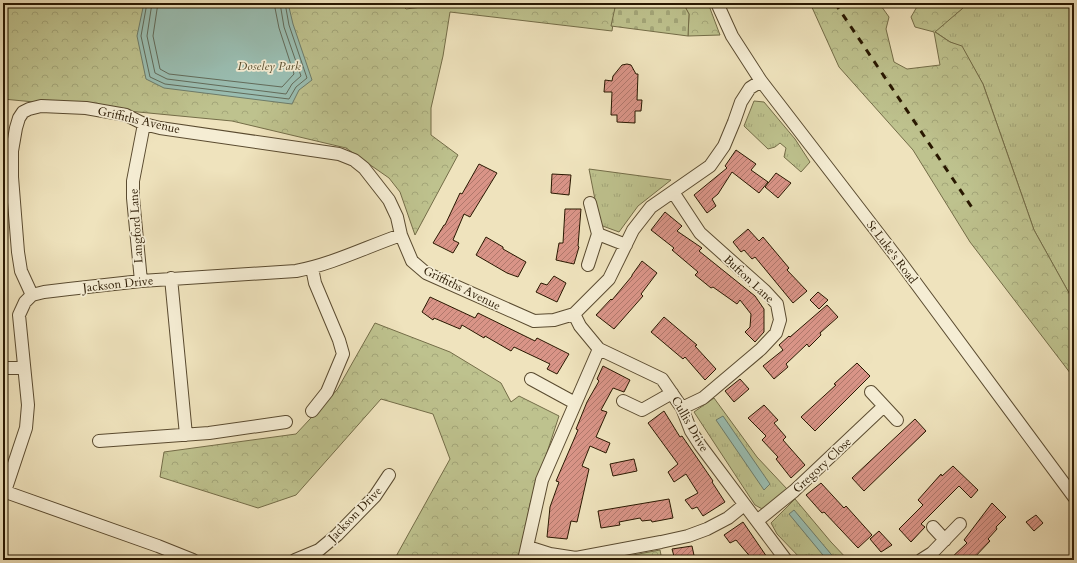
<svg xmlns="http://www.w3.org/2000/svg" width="1077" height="563" font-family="Cardo,serif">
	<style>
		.grass { fill: url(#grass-tufts); stroke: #746d48 }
		.forest { fill: url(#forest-crowns); stroke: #746d48 }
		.cemetery { fill: url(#cemetery-stones); stroke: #746d48 }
		.water { fill: #9abeb2; stroke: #6d7c6b }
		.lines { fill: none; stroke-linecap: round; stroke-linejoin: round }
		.shore { stroke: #626b5a; stroke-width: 1 }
		.building { fill: url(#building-hatch); stroke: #291801 }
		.street-casing { stroke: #5a4b30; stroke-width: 14 }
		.street { stroke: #f5edd4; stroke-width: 12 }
		.rail { stroke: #291801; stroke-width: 3; stroke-dasharray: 7 7; stroke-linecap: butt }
		.labels { text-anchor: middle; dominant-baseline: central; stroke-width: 3.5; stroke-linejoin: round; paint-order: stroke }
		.park-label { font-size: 12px; font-style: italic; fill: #564b2b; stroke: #f5edd4 }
		.street-label { font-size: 12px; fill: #291801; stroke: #f5edd4 }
	</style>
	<defs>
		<pattern id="grass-tufts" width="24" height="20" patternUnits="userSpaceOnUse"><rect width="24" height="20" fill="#bec28e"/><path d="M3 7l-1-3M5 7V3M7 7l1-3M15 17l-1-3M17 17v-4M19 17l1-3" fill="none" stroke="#a3a679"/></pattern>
		<pattern id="forest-crowns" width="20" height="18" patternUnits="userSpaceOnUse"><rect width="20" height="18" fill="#bec28e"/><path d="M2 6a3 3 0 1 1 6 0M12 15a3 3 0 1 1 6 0" fill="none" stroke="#a3a679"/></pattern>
		<pattern id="cemetery-stones" width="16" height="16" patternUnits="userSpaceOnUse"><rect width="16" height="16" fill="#bec28e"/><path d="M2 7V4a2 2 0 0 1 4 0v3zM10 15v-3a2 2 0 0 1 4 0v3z" fill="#a3a679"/></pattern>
		<pattern id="building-hatch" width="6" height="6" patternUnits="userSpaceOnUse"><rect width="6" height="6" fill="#d99487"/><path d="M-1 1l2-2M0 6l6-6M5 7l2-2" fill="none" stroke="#b0786c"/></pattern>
	</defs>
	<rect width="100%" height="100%" fill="#efe3bd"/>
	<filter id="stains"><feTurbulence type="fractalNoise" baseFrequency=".005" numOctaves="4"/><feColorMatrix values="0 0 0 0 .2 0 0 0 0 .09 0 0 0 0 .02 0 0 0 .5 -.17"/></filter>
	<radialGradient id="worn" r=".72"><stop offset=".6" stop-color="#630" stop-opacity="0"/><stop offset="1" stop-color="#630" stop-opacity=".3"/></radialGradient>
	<path class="grass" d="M964 3H1074V302L1034 230 983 84 962 47 950 42 934 31 963 8Z
		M754 101 764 102 795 139 810 162 801 172 784 157 786 148 780 143 775 147 768 149 744 126Z
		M589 169 671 180 638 206 619 232 600 225Z
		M714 398 757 457 787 489 764 510 755 505 694 412Z
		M795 499 831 542 848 560H802L777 534 771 523Z"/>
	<path class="forest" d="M3 3H400L406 9 452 3H616L612 31 450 12 443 56 431 108V135L458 155 415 235 400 192 389 178 346 148 232 121 3 99Z
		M683 3H708L720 35 688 36 689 14Z
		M810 3H879L889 17 886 29 894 62 907 69 940 65 934 32 915 27 911 17 918 5 923 3H964L963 8 935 32 950 42 962 46 983 84 1034 230 1074 302V378L970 242 913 150 839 67Z
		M375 323 450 352 501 383 511 402 519 396 559 416 530 504 520 560H394L450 459 433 414 381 399 296 495 258 508 160 477 164 452 296 434 337 390Z
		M660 550 662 560H629L628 556Z"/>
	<path class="cemetery" d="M616 3H683L689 14 688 36 611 26Z"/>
	<path class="water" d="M144 3H288L293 24 312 80 299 90 292 104 164 88 146 79 137 36Z
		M723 416 770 484 764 490 716 420Z
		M794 510 836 560H827L789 514Z"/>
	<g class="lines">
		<path class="shore" d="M147 3 141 36 150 77 165 84 289 99 296 87 307 78 289 25 285 3
			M152 3 147 36 155 73 167 79 286 94 292 84 301 76 284 27 280 3
			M158 3 153 36 160 69 169 74 282 87 294 74 279 28 274 3"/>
	</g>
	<path class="building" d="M627 64 631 65 636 74H638L637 100H642L641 111H635V123L617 122V115H611L612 92H604L605 80 612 81 613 76 622 65Z
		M736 150 756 164 751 170 768 182 759 193 732 172 718 194 712 199 716 206 707 213 694 195 727 168 725 166Z
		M479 164 497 173 470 217 464 214 453 240 459 243 453 253 433 243 444 225H445L460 193 462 194Z
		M776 173 791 183 778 198 765 187Z
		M552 174 571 175 569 195 551 193Z
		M565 209H581L578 246 579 247 574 264 556 260 559 243H563Z
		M665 212 682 226 677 231 702 248 699 251 755 296 764 309V332L755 342 745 332 750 327 751 314 740 300 737 304 713 287 711 288 695 275 698 272 672 250 674 248 651 230Z
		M748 229 759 241 763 237 789 268 787 270 807 291 793 303 755 257 752 259 744 250 741 252 733 242Z
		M486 237 503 247V249L526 262 518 277 507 273 476 255Z
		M642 261 657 273 641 294 643 296 614 329 596 315 611 299 612 300 632 276V275Z
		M554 276 566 283 557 302 536 292 541 283 547 285Z
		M818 292 828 300 819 309 810 300Z
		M430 297 475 318 478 313 535 341 537 338 569 354 557 374 547 369 550 364 514 347 511 351 485 336 484 338 462 325 460 329 434 318 433 320 422 312Z
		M827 305 838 317 820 333 821 335 809 347 807 344 786 364 788 367 774 379 763 366 783 350 779 345 789 336 790 337Z
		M664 317 697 345 695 346 716 369 705 380 685 357 683 359 651 332Z
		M857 363 870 376 815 431 801 417 836 385 834 384Z
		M603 366 630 380 624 392 613 388 601 410 607 412 596 437 610 443 606 453 590 446 582 466 589 469 577 522 571 521 567 539 547 537 550 507 559 482 556 481 578 430 576 429 587 402 599 381 597 379Z
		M740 379 749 389 734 402 725 391Z
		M764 405 778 420 774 423 786 437 783 440 805 465 791 478 776 459 778 457 762 440 766 436 748 418Z
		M664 411 680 437 682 436 713 481 712 482 725 502 703 516 697 507 692 509 685 500 698 493 686 474 674 482 668 472 678 464 648 423Z
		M915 419 926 431 864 491 852 478Z
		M634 459 637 471 613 476 610 464Z
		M953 466 978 490 971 498 959 486 921 524 925 527 911 542 899 529 923 505 918 500 941 474 942 476Z
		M821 483 844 508 846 506 872 535 858 548 824 512 822 513 806 495Z
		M669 499 673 518 652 522 651 520 642 521 640 518 619 522 620 525 601 528 598 511Z
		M992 503 1006 517 996 527 997 529 988 539 990 541 972 560H949L967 543 964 540Z
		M1036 515 1043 523 1034 531 1026 522Z
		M743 522 769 560H753L736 540 730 543 724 535Z
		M879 531 892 545 881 552 870 539Z
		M692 546 695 560H675L672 549Z"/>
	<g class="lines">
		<defs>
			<path id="street" d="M717 3 732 36 761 81 898 259 1074 497
				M673 192 700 233 765 291 777 304 780 320 776 333 761 349 703 398 682 408
				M590 203 598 234 626 245
				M588 265 598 234
				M171 278 186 435
				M141 281 133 198V181L144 124
				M32 295 21 271 18 252 12 177V151L16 128 19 118 23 112 29 109 41 106 86 108 126 115 144 124 160 128 339 154 354 160 364 168 389 200 397 217 401 235 412 261 426 273 534 321 554 320 574 314 609 279 633 230 651 207 710 166 724 146 734 122 741 102 750 88 761 81
				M574 314 580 326 599 349 662 379 682 408 691 431 700 445 786 560
				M3 368H24
				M531 379 575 403
				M871 392 897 420
				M623 401 642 410 672 393
				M312 411 327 392 343 354 339 340 315 283 312 268
				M99 441 209 433 286 422
				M3 491 158 546 193 560
				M5 491 26 428 28 405 19 315 25 302 32 295 44 292 69 289 141 281 296 271C333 264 366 247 401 235
				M757 521 794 491 884 406
				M933 527 945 540
				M528 547 550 554 576 558 661 542 688 536 707 529 728 518 744 505
				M295 560 319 550 337 535 375 496 389 475
				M524 560 542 480 599 349
				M921 560 932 553 960 524"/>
		</defs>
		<use href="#street" class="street-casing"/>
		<use href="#street" class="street"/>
		<path class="rail" d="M835 3 973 209"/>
	</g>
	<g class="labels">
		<g class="park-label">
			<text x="269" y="66">Doseley Park</text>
		</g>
		<g class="street-label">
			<text transform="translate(139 120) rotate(13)">Griffiths Avenue</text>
			<text transform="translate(136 226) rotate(-94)">Langford Lane</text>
			<text transform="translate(892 252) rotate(53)">St Luke's Road</text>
			<text transform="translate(749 279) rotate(43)">Bufton Lane</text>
			<text transform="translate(118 284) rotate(-6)">Jackson Drive</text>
			<text transform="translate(462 288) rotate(26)">Griffiths Avenue</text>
			<text transform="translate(690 424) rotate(60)">Cullis Drive</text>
			<text transform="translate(822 465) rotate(-43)">Gregory Close</text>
			<text transform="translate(355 514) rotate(-46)">Jackson Drive</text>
		</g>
	</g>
	<rect width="1077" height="563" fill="none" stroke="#efe3bd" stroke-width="16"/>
	<rect x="4" y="4" width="1069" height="555" fill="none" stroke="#291801" stroke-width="2"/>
	<rect x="8" y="8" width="1061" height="547" fill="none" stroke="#291801"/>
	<rect width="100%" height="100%" filter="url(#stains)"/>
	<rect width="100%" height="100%" fill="url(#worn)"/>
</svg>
